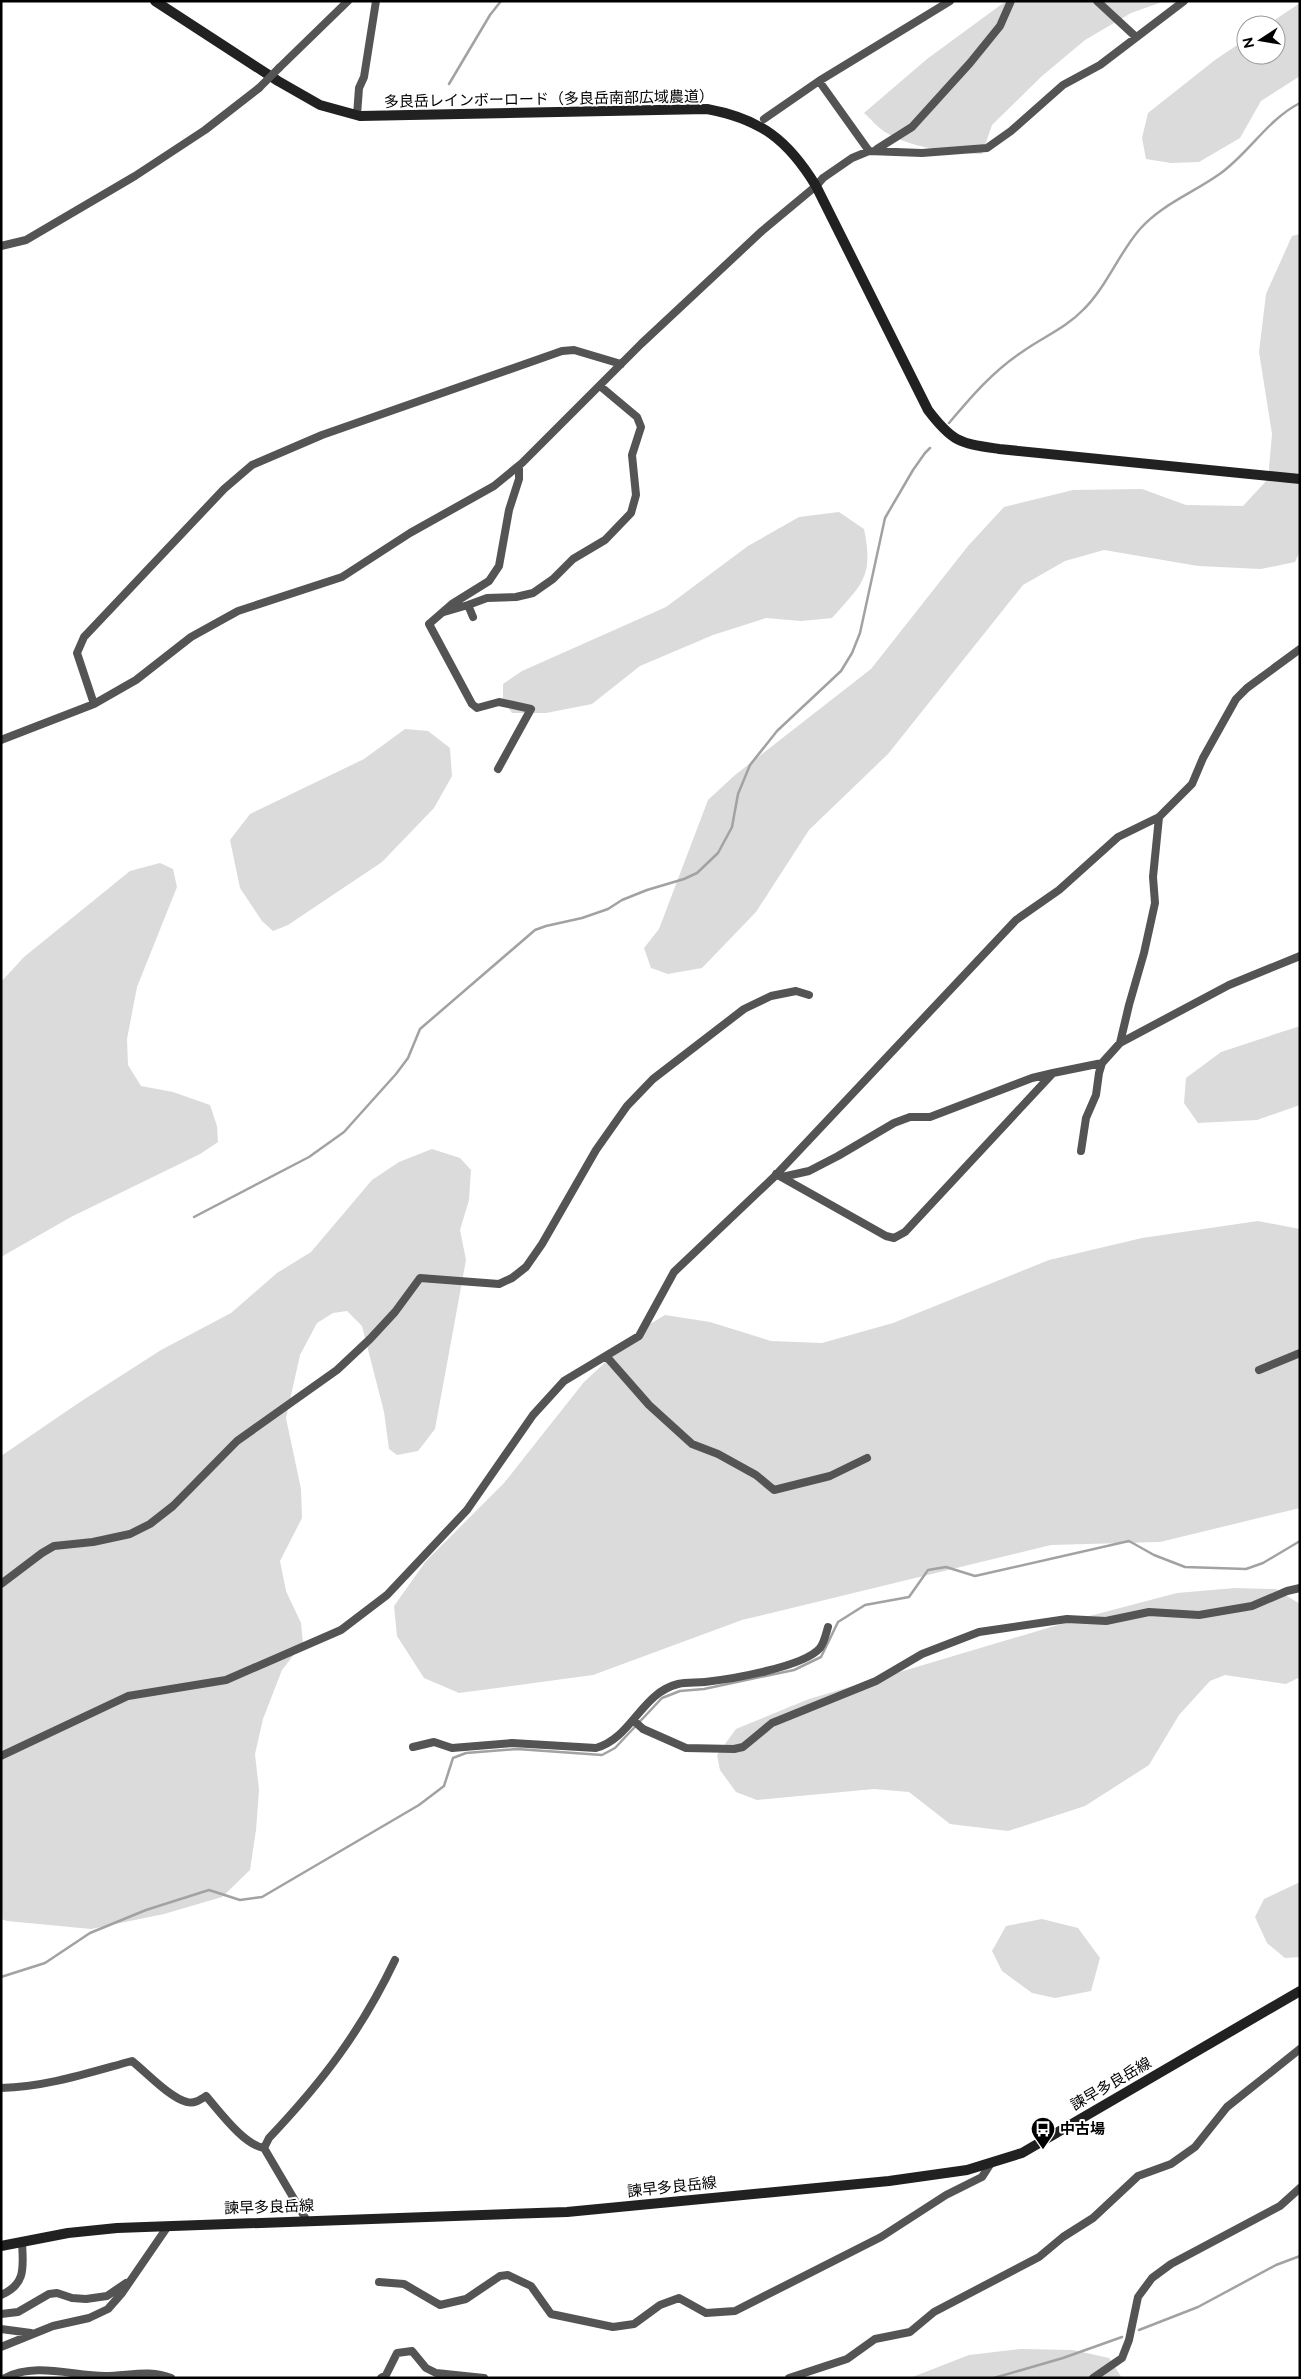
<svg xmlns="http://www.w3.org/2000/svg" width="1301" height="2379" font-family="Raleway,'Noto Sans JP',sans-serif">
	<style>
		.green { fill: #dbdbdb }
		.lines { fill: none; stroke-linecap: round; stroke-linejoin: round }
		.stream { stroke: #a2a2a2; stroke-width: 2.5 }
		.street { stroke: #545454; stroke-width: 8 }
		.secondary { stroke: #212121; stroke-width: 10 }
		.street-bridge { stroke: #545454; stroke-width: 8 }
		.labels { text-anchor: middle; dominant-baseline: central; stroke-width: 4; stroke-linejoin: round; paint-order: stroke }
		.street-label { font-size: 15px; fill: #000; stroke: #fff }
		.poi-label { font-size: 15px; font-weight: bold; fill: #000; stroke: #fff; text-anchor: start }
	</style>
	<rect width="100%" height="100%" fill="#fff"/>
	<path class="green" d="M1006 1H1165L1131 13 1085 40 1042 76 992 125 982 154C953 153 910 148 885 132 877 127 871 119 864 113L927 59Z
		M1300 3V76L1261 101 1240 138 1199 162 1171 163 1146 159 1142 138 1148 113 1215 60 1246 39V55H1276V25H1267Z
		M1300 234V551L1295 562 1261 569 1198 566 1104 550 1065 561 1023 585 888 754 809 830 756 912 702 968 668 974 651 968 644 948 659 929 708 800 735 775 871 669 968 546 1004 507 1073 490 1142 489 1186 505 1243 506 1268 479 1272 434 1259 352 1266 294 1292 236Z
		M839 512 864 529C874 577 862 584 832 618L801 621 766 618 713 635 640 666 592 704 546 713H512L503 700V684L522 671 666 607 748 546 799 517Z
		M405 729 428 731 450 748 452 776 434 808 382 862 288 925 273 931 262 921 240 888 230 840 250 814 364 759Z
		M160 863 173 869 177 887 137 987 127 1039 128 1065 141 1086 173 1092 210 1105 217 1126 218 1142 200 1154 71 1217 1 1257V982L24 957 130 871Z
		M1300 1026V1105L1257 1120 1198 1123 1184 1103 1186 1078 1221 1052Z
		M432 1149 460 1158 471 1170 469 1200 460 1230 466 1260 435 1429 418 1451 397 1455 389 1449 384 1412 362 1326 347 1311 333 1313 317 1323 300 1355 286 1418 301 1489 302 1518 280 1561 286 1591 301 1623 303 1643 282 1670 263 1719 255 1754 259 1790 256 1830 250 1870 222 1897 164 1914 91 1929 7 1921 1 1919V1456L80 1402 161 1350 231 1313 277 1273 311 1252 372 1180 399 1162Z
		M1258 1221 1300 1229V1508L1160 1542 1051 1545 742 1620 593 1675 459 1693 424 1678 397 1636 394 1606 426 1561 504 1483 584 1382 640 1330 665 1315 710 1322 771 1341 822 1343 893 1323 1049 1260 1142 1238Z
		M1235 1588 1276 1589 1300 1604V1677L1286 1684 1225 1675 1210 1681 1179 1715 1149 1765 1085 1806 1008 1831 950 1824 909 1792 874 1789 757 1800 736 1792 720 1770 717 1755 736 1729 809 1699 1078 1619 1177 1593Z
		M1300 1882V1957L1285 1958 1267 1943 1255 1917 1264 1899Z
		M1042 1919 1078 1928 1100 1958 1091 1991 1055 1998 1032 1993 1002 1971 992 1951 1006 1926Z
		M1021 2349 1073 2350 1109 2358 1122 2378H910L969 2355Z"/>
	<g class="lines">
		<path class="stream" d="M449 84 490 15 501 1
			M949 423C971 397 993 371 1022 352 1043 337 1066 328 1084 309 1107 286 1119 253 1140 229 1162 204 1195 192 1221 173 1250 152 1267 120 1300 103
			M194 1217 309 1157 344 1132 396 1074 408 1058 420 1029 535 930 546 926 582 918 608 909 622 900 647 890 684 879 697 873 718 853 732 827 738 794 750 765 777 731 841 671 852 653 860 633 885 518 913 470 925 453 930 448
			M1 1977 45 1963 90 1933 146 1910 209 1890 240 1900 262 1897 419 1805 444 1786 453 1758 466 1753 517 1749 602 1755 615 1748 662 1698 680 1691 704 1689 794 1670 821 1657 838 1622 865 1605 909 1597 928 1570 946 1567 975 1576 1129 1541 1154 1555 1185 1567 1246 1569 1263 1563 1300 1541
			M1139 2330 1198 2307 1276 2265 1300 2256
			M994 2378 1063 2358 1122 2337"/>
		<path class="street" d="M1097 1 1136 37
			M279 68 348 1
			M819 81 869 151
			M357 115 359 88 364 77 376 1
			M764 119 819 81 950 1
			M877 149 912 127 970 63 1000 26 1011 1
			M1 246 26 240 135 176 205 130 259 88
			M468 605 487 598 516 597 533 593 553 579 573 559 605 540 631 513 636 495 632 455 641 427 637 417 600 386
			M444 612 468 605 473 617
			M94 704 77 653 84 637 224 489 252 465 322 435 562 351 574 350 621 364
			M1 740 94 704 136 680 191 637 238 611 342 577 410 533 494 486 522 463 641 344 762 231 816 186 823 178 852 158 869 151 922 153 987 148 1011 131 1063 85 1100 65 1184 1
			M498 769 531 709 499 702 477 708 472 704 429 624 452 604 489 581 499 566 509 510 519 479V466
			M1120 1043 1129 1005 1144 953 1155 903 1153 877 1159 817
			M1053 1073 1102 1063
			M1081 1151 1086 1118 1096 1095 1099 1073 1102 1063 1120 1043 1229 985 1300 956
			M776 1174 886 1236 894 1238 905 1232 1053 1073 1032 1078 930 1117H910L894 1123 838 1156 809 1171 782 1177
			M606 1356 649 1405 692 1444 718 1454 756 1475 774 1490 830 1476 867 1458
			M1259 1370 1300 1353
			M1 1584 42 1553 54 1546 93 1542 130 1534 150 1524 173 1506 237 1441 337 1370 370 1339 395 1312 420 1278 499 1284 512 1278 526 1267 542 1244 596 1150 627 1106 653 1079 744 1009 771 996 796 991 809 995
			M633 1720 643 1729 686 1748 734 1749 743 1747 772 1723 876 1681 922 1654 979 1632 1067 1619 1106 1621 1149 1612 1199 1615 1252 1606 1287 1591 1300 1588
			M413 1747 434 1742 452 1748 512 1743 596 1748C632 1738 641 1693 678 1684 687 1682 696 1683 705 1682 731 1679 804 1667 820 1648 824 1643 826 1634 828 1627
			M1 1756 128 1696 226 1680 341 1630 387 1595 467 1510 533 1415 564 1381 639 1336 674 1272 774 1177 1016 920 1059 890 1118 837 1159 817 1192 784 1203 758 1236 699 1247 688 1300 649
			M1 2088C46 2087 88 2073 132 2061 146 2072 170 2098 187 2102 194 2104 200 2100 206 2096 220 2112 244 2145 264 2148L307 2221
			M264 2148 269 2138C323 2081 361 2031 395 1960
			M379 2282 404 2284 440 2305 466 2299 500 2276 508 2275 531 2286 551 2314 613 2327 634 2324 660 2305 679 2298 706 2313 735 2311 881 2237 946 2195 982 2177 991 2163
			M1 2295C27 2284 23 2266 22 2242
			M1 2314 18 2312 49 2294 57 2293 72 2298 86 2299 107 2296 126 2283
			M1 2329 31 2333
			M1 2347 53 2326 89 2318 108 2309 122 2293 168 2226
			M5 2378C35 2362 73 2376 105 2376 128 2376 150 2369 171 2378
			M381 2378 386 2375 397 2353 412 2351 426 2368 436 2373 484 2378
			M789 2378 847 2359 875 2339 910 2332 934 2312 1039 2257 1063 2237 1093 2218 1138 2176 1171 2164 1195 2147 1227 2107 1300 2049
			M1093 2378 1122 2358 1129 2340 1138 2297 1152 2278 1171 2264 1280 2206 1300 2188"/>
		<path class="secondary" d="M155 1 278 81 320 105 360 116 707 109C761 119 788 140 816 186L928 410C953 443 960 443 999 449L1300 479
			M1 2246 68 2233 117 2228 567 2212 889 2181 967 2170 1022 2153 1300 1991"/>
		<path class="street-bridge" d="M259 88 279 68"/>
	</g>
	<defs>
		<symbol id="bus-pin" viewBox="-11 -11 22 30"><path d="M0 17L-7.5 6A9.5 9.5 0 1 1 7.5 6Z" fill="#000" stroke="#fff"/><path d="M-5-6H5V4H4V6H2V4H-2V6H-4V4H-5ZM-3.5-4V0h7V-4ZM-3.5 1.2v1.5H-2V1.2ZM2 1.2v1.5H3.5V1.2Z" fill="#fff"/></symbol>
	</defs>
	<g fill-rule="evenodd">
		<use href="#bus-pin" x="1029" y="2115" width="28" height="38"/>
	</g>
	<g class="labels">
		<g class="street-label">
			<text transform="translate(549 99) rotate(-1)">多良岳レインボーロード（多良岳南部広域農道）</text>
			<text transform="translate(1111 2084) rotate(-30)">諫早多良岳線</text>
			<text transform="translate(672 2187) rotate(-6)">諫早多良岳線</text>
			<text transform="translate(269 2207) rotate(-2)">諫早多良岳線</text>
		</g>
		<g class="poi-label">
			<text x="1060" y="2129">中古場</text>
		</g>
	</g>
	<rect width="1301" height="2379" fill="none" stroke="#000000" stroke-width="5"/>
	<g transform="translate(1261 40) rotate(258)"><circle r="24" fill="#ffffff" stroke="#999999"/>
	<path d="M0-4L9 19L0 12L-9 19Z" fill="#000000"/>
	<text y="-8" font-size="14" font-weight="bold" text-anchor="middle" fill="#000000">N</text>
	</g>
</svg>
